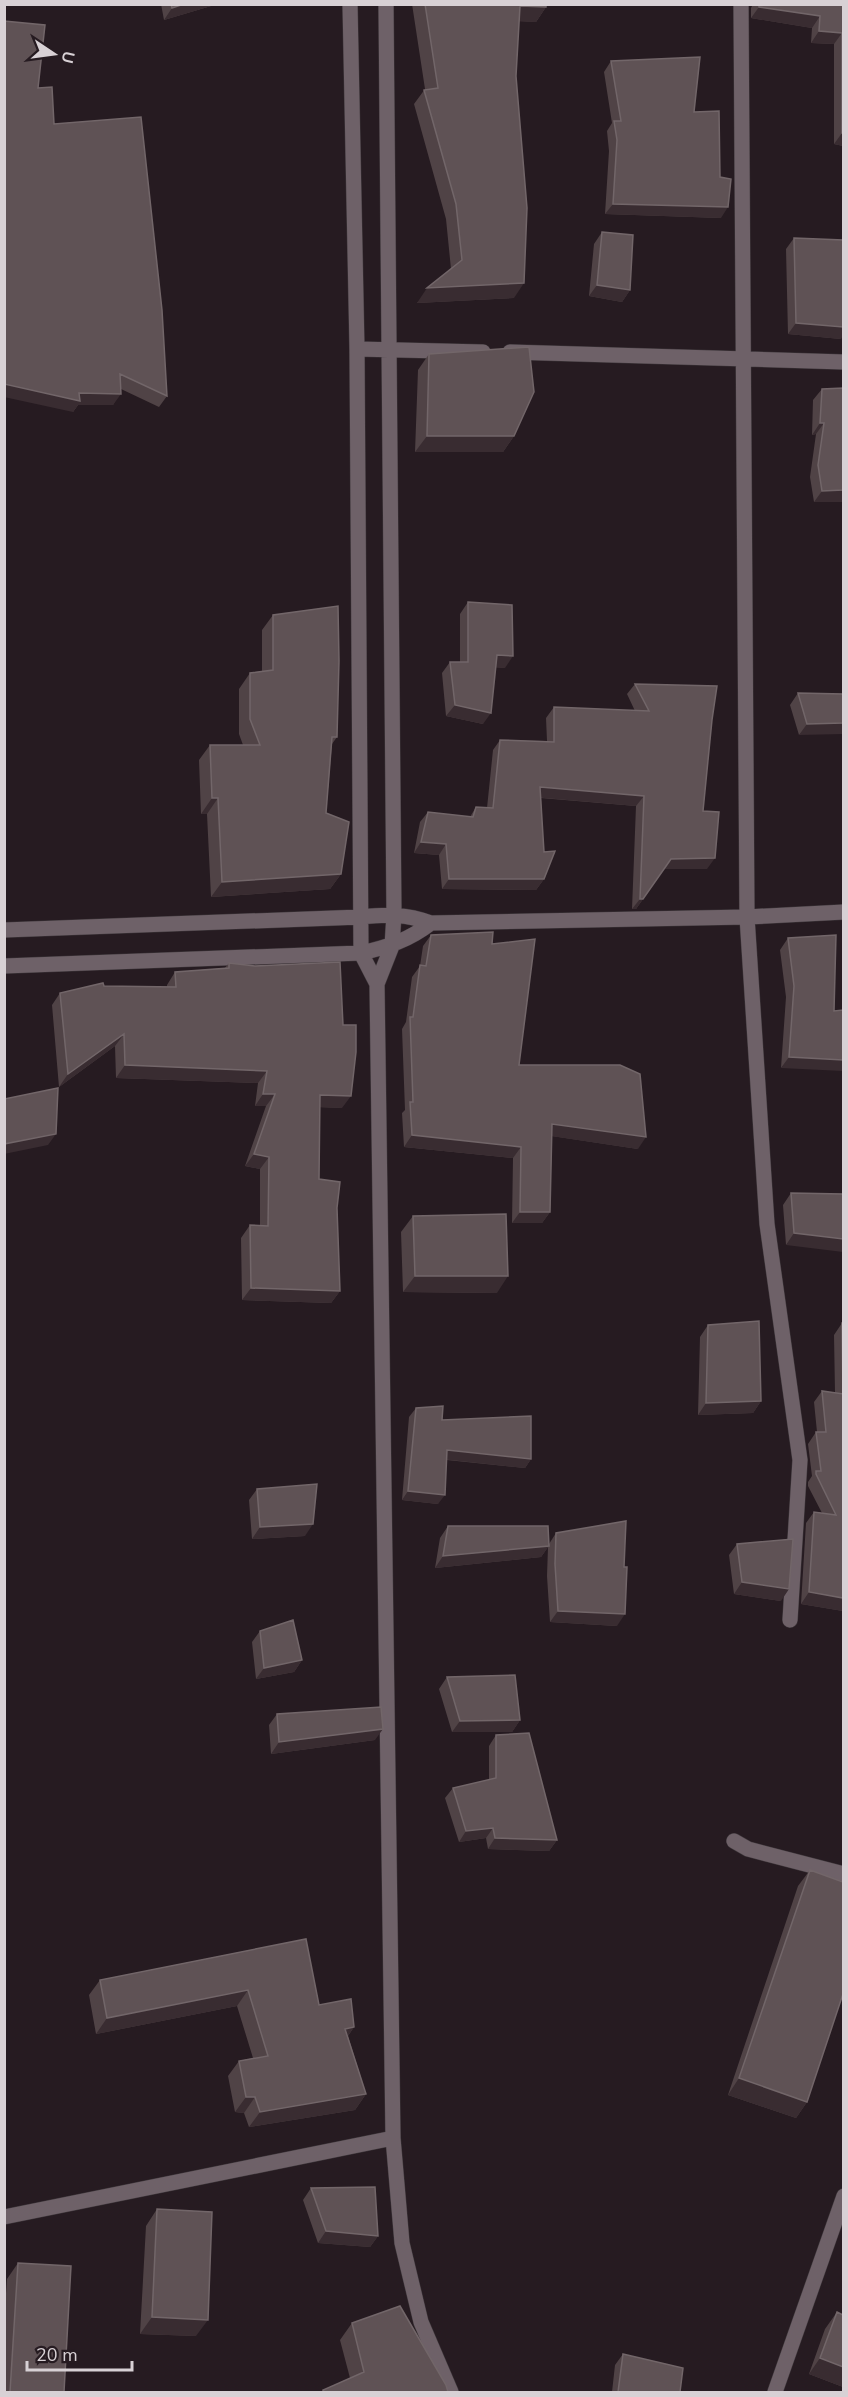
<svg xmlns="http://www.w3.org/2000/svg" width="848" height="2397" font-family="'Nunito Sans',sans-serif">
	<style>
		.lines { fill: none; stroke-linecap: round; stroke-linejoin: round }
		.street-casing { stroke: #3e373b; stroke-width: 16 }
		.street { stroke: #6e6168; stroke-width: 15 }
		.wall { fill: #504346 }
		.shaded-wall { fill: #392c31 }
		.building { fill: #5f5255; stroke: #726669; stroke-width: 1.5 }
	</style>
	<rect width="100%" height="100%" fill="#261b21"/>
	<g class="lines">
		<defs>
			<path id="street" d="M350 4 357 349 361 953 377 984
				M386 4 394 914 392 946 377 984 393 2138 402 2243 421 2322 451 2392
				M741 4 747 917 767 1224 800 1460 790 1620
				M357 349 483 352
				M510 352 844 362
				M431 923 747 917 844 912
				M4 930 361 917C387 914 406 914 431 923 409 940 388 947 361 953L4 966
				M734 1841 748 1849 844 1874
				M4 2217 393 2138
				M775 2392 844 2196"/>
		</defs>
		<use href="#street" class="street-casing"/>
		<use href="#street" class="street"/>
	</g>
	<path class="wall" d="M161 4H212L211 6 164 20Z
		M412 4H546V7L536 22 519 21 516 76 514 298 417 303 451 269 446 219 414 104 425 89Z
		M753 4H843V146L834 144V44L811 43 812 28 751 18V8Z
		M611 61 694 112 721 218 605 214 609 151 607 131 612 123 604 72Z
		M38 88 167 396 159 407 121 389 113 405H78L73 412Z
		M602 232 630 290 622 302 589 296 594 244Z
		M794 238 841 339 788 334 786 249Z
		M429 354 514 436 503 452H415L418 370Z
		M843 388V502H814L810 477 816 434 812 435 813 400 822 389Z
		M468 602 505 668 495 667 483 724 446 716 442 673 450 662H460V614Z
		M273 615 337 737 332 744 326 813 341 874 330 889 211 897 207 814H201L199 760 210 745H243L239 734V689L250 673 262 671V630Z
		M635 684 712 720 703 811 707 869H664L636 909H632L636 806 541 798 544 879 536 890 442 889 439 855 414 853 420 822 428 812 470 817 476 807 487 808 493 750 500 740 547 741 546 718 554 707 635 711 627 694Z
		M798 693 843 694 799 735 790 705Z
		M431 935 492 944 519 1065 638 1149 552 1136 550 1212 542 1223H512L513 1158 404 1147 402 1113 405 1110 402 1029 406 1022 412 977 420 966 423 946Z
		M788 938 834 1011 781 1068 786 997 780 950Z
		M229 963 342 1108 320 1107 319 1179 337 1208 340 1291 331 1303 242 1300 241 1238 250 1225 260 1226V1169L245 1166 266 1106H255L258 1083 116 1078 115 1046 59 1087 52 1005 60 993 104 986 167 987V985L175 972 225 968Z
		M791 1193 843 1194 786 1245 783 1205Z
		M413 1216 497 1293 403 1292 401 1232Z
		M842 1323H843V1611L801 1604 806 1523 814 1512 822 1513 808 1486V1482L812 1476 808 1444 816 1432H817L814 1402 822 1391 835 1393 834 1335Z
		M708 1325 761 1401 753 1413 698 1415 700 1337Z
		M416 1408 442 1420 531 1459 525 1468 447 1460 438 1504 402 1500 409 1417Z
		M257 1489 305 1536 252 1539 249 1500Z
		M448 1526 549 1544 556 1533 617 1626 550 1622 547 1576 548 1547 541 1557 435 1568 440 1538Z
		M737 1544 781 1601 734 1594 729 1555Z
		M260 1631 302 1660 294 1672 256 1679 252 1642Z
		M447 1677 520 1720 512 1732H452L439 1689Z
		M277 1714 375 1740 271 1754 269 1725Z
		M496 1735 557 1840 549 1851 488 1849 486 1838 459 1842 445 1798 453 1788 489 1780V1746Z
		M810 1870 807 2102 796 2118 728 2095 798 1886Z
		M306 1939 319 2005 354 2027 348 2036 366 2094 355 2110 249 2127 244 2113 235 2112 228 2076 239 2061 253 2058 237 2006 96 2034 89 1995 100 1980Z
		M311 2188 378 2236 370 2247 318 2243 303 2200Z
		M157 2209 196 2336 140 2334 146 2226Z
		M18 2263 64 2392H4V2321L7 2279Z
		M837 2312 843 2315V2387L809 2374 825 2329Z
		M352 2323 448 2392H321L323 2390 350 2378 340 2340Z
		M623 2354 680 2392H612L615 2365Z"/>
	<path class="shaded-wall" d="M184 4H212L211 6 164 20 172 8Z
		M520 6 546 7 536 22 510 21Z
		M759 7 820 16 812 28 751 18Z
		M819 31 842 33 834 44 811 43Z
		M842 133H843V146L834 144Z
		M613 204 728 207 721 218 605 214Z
		M524 283 514 298 417 303 427 288Z
		M597 285 630 290 622 302 589 296Z
		M796 323 843 325V336L841 339 788 334Z
		M4 384 121 394 113 405H78L73 412 4 397Z
		M820 423H824L816 434 812 435Z
		M427 436H514L503 452H415Z
		M843 490V502H814L822 491Z
		M497 655 513 656 505 668 488 667Z
		M455 705 491 713 483 724 446 716Z
		M843 723V734L799 735 807 724Z
		M540 787 644 796 636 806 533 797Z
		M212 798H218L207 814H201Z
		M421 842 446 844 439 855 414 853Z
		M715 858 707 869H663L671 859Z
		M341 874 330 889 211 897 222 882Z
		M449 879H544L536 890 442 889Z
		M640 899H643L636 909H632Z
		M124 1034 115 1046 59 1087 68 1074Z
		M789 1057 843 1060V1071L781 1068Z
		M125 1065 267 1071 258 1083 116 1078Z
		M263 1094H275L266 1106H255Z
		M320 1095 351 1096 342 1108 312 1107Z
		M552 1124 646 1137 638 1149 544 1135Z
		M56 1134 48 1145 4 1154V1144Z
		M412 1135 521 1147 513 1158 404 1147Z
		M254 1154 269 1157 260 1169 245 1166Z
		M520 1212H550L542 1223H512Z
		M794 1233 843 1239V1252L786 1245Z
		M415 1276H508L497 1293 403 1292Z
		M251 1288 340 1291 331 1303 242 1300Z
		M761 1401 753 1413 698 1415 706 1403Z
		M447 1450 531 1459 525 1468 441 1459Z
		M408 1491 445 1495 438 1504 402 1500Z
		M313 1524 305 1536 252 1539 260 1527Z
		M549 1546 541 1557 435 1568 443 1556Z
		M742 1582 789 1589 781 1601 734 1594Z
		M809 1592 843 1598V1611L801 1604Z
		M558 1611 625 1614 617 1626 550 1622Z
		M302 1660 294 1672 256 1679 264 1668Z
		M520 1720 512 1732H452L460 1721Z
		M383 1729 375 1740 271 1754 279 1742Z
		M493 1828 486 1838 459 1842 466 1831Z
		M495 1838 557 1840 549 1851 488 1849Z
		M248 1990 237 2006 96 2034 107 2018Z
		M354 2027 343 2043 345 2029Z
		M739 2078 807 2102 796 2118 728 2095Z
		M366 2094 355 2110 249 2127 260 2112Z
		M246 2097H255L244 2113 235 2112Z
		M326 2231 378 2236 370 2247 318 2243Z
		M152 2317 208 2320 196 2336 140 2334Z
		M820 2358 843 2367V2387L809 2374Z"/>
	<path class="building" d="M171 4H184L172 8Z
		M425 4H546V7L520 6 516 76 527 208 524 283 427 288 462 260 456 204 424 90 438 88Z
		M759 4H843V133H842V33L819 31 820 16 759 7Z
		M4 21 45 25 38 88 52 87 54 124 141 117 162 310 167 396 120 374 121 394 79 393 80 401 4 384Z
		M700 57 694 112 719 111 720 177 731 179 728 207 613 204 617 140 614 121H621L611 61Z
		M602 232 633 235 630 290 597 285Z
		M794 238 843 240V327L796 323Z
		M529 347 534 392 514 436H427L429 354Z
		M843 388V490L822 491 818 465 824 423H820L822 389Z
		M468 602 512 605 513 656 497 655 491 713 455 705 450 662H468Z
		M338 606 339 661 337 737H332L326 813 349 822 341 874 222 882 218 798H212L210 745H260L250 719V673L273 670V615Z
		M635 684 717 686 712 720 703 811 719 812 715 858 671 859 643 899H640L644 796 540 787 544 852 555 851 544 879H449L446 844 421 842 428 812 473 817 476 807 493 808 500 740 554 742V707L649 711Z
		M798 693 843 694V723L807 724Z
		M493 932 492 944 535 939 519 1065H620L640 1074 646 1137 552 1124 550 1212H520L521 1147 412 1135 410 1102H413L410 1017H413L420 965 426 966 431 935Z
		M836 935 834 1011 843 1010V1060L789 1057 794 986 788 938Z
		M340 962 343 1025H356V1052L351 1096 320 1095 319 1179 340 1182 337 1208 340 1291 251 1288 250 1225 268 1226 269 1157 254 1154 275 1094H263L267 1071 125 1065 124 1034 68 1074 60 993 103 983 104 986 176 987 175 972 229 968V963L255 966Z
		M58 1088 56 1134 4 1144V1099Z
		M791 1193 843 1194V1239L794 1233Z
		M506 1214 508 1276H415L413 1216Z
		M759 1321 761 1401 706 1403 708 1325Z
		M842 1323H843V1598L809 1592 814 1512 836 1515 816 1474V1471H821L816 1432H826L822 1391 843 1394Z
		M443 1406 442 1420 531 1416V1459L447 1450 445 1495 408 1491 416 1408Z
		M317 1484 313 1524 260 1527 257 1489Z
		M626 1521 624 1567H627L625 1614 558 1611 555 1564 556 1533Z
		M448 1526H548L549 1546 443 1556Z
		M793 1539 789 1589 742 1582 737 1544Z
		M293 1620 302 1660 264 1668 260 1631Z
		M515 1675 520 1720 460 1721 447 1677Z
		M381 1707 383 1729 279 1742 277 1714Z
		M529 1733 557 1840 495 1838 493 1828 466 1831 453 1788 496 1778V1735Z
		M810 1870 843 1882V1994L807 2102 739 2078Z
		M306 1939 319 2005 351 1999 354 2027 345 2029 366 2094 260 2112 255 2097H246L239 2061 268 2056 248 1990 107 2018 100 1980Z
		M375 2187 378 2236 326 2231 311 2188Z
		M157 2209 212 2212 208 2320 152 2317Z
		M18 2263 71 2266 64 2392H10Z
		M400 2306 446 2385 448 2392H324L323 2390 364 2372 352 2323Z
		M837 2312 843 2315V2367L820 2358Z
		M623 2354 683 2368 680 2392H618Z"/>
	<rect width="848" height="2397" fill="none" stroke="#d8d1d5" stroke-width="12"/>
	<g transform="translate(54 54) rotate(103)" stroke="#261b21" stroke-width="4.5" paint-order="stroke">
	<path d="M0-4.5L10 22L0 15L-10 22Z" fill="#d8d1d5"/>
	<text y="-9" font-size="16" font-weight="bold" text-anchor="middle" fill="#d8d1d5">U</text>
	</g>
	<path d="M27 2361v9h105v-9" fill="none" stroke="#d8d1d5" stroke-width="3"/>
	<text x="36" y="2361" font-size="18" fill="#d8d1d5" stroke="#261b21" stroke-width="4.5" paint-order="stroke">20 m</text>
</svg>
